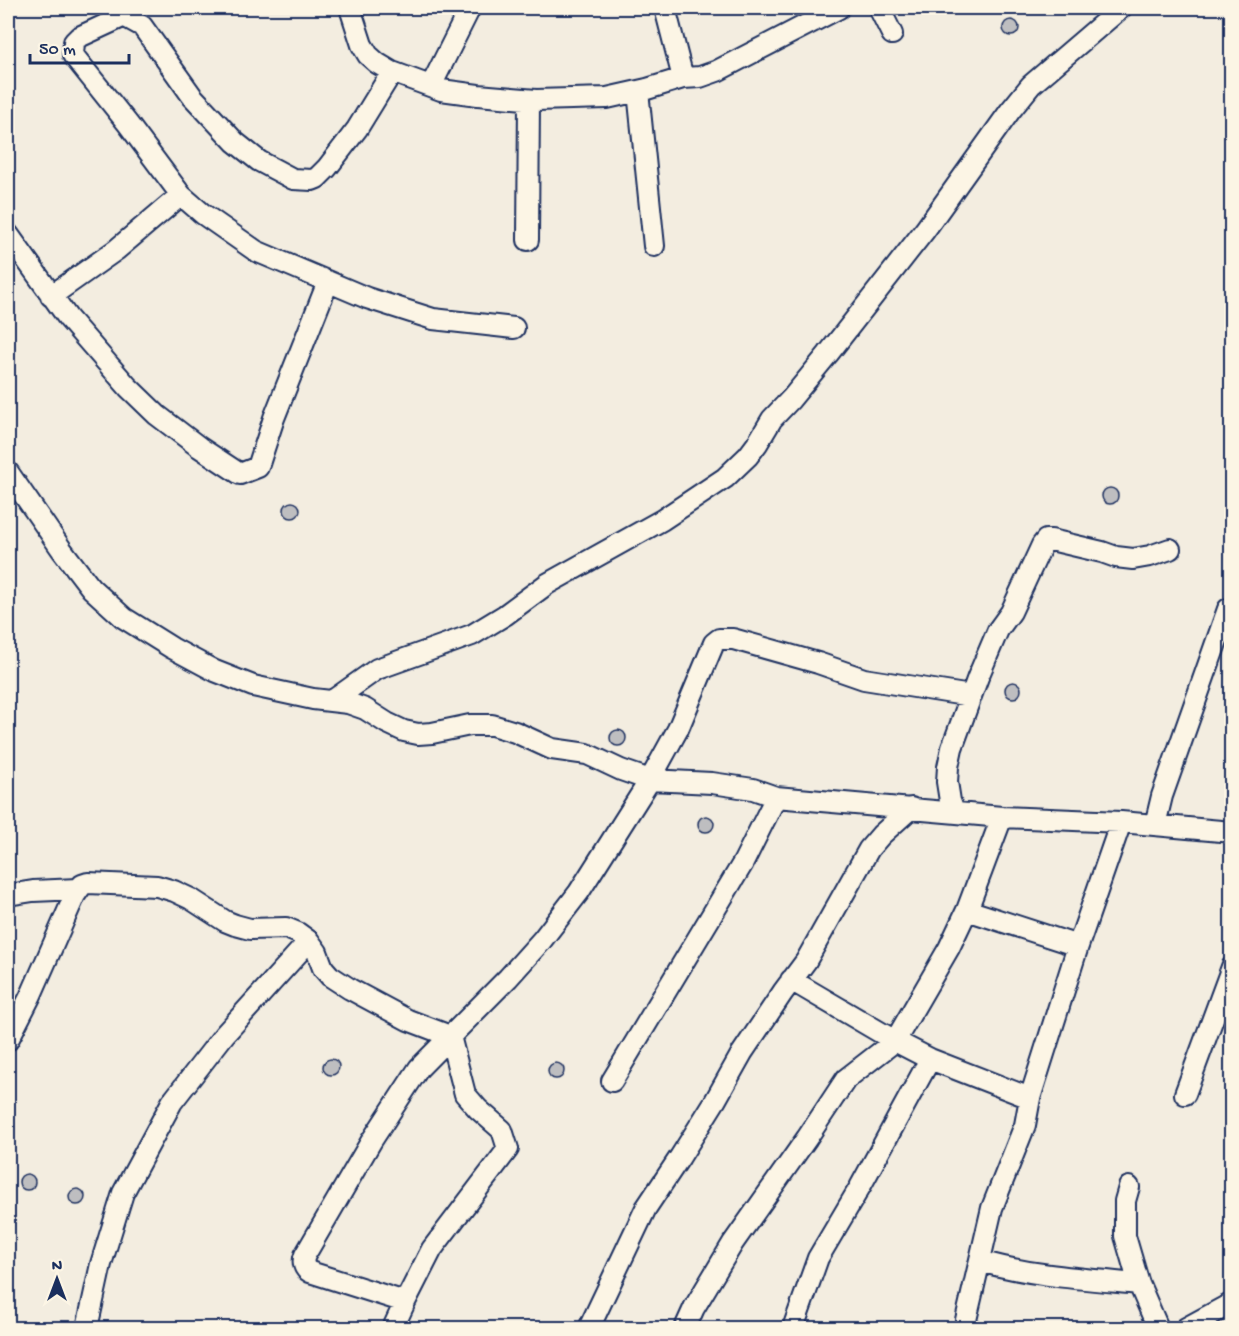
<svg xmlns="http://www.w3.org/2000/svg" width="1239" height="1336" font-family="'Gochi Hand',sans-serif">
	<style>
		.building { fill: #bebec0; stroke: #1b2f5e; stroke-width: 1.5 }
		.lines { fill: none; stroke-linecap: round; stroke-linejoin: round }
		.minor-casing { stroke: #1b2f5e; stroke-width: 24 }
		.minor { stroke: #fcf5e5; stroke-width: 20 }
	</style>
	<rect width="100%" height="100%" fill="#f3ede0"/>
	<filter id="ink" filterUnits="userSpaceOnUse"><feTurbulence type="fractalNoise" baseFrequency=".0167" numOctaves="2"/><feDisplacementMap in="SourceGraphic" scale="12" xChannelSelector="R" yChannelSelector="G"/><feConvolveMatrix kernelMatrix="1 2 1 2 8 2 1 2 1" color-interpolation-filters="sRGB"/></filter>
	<g filter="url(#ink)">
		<path class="building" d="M1003 28a8 8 0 1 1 16 0a8 8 0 1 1-16 0Z
			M1102 496a8 8 0 1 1 16 0a8 8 0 1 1-16 0Z
			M284 510a8 8 0 1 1 16 0a8 8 0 1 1-16 0Z
			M1005 690a8 8 0 1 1 16 0a8 8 0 1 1-16 0Z
			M610 738a8 8 0 1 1 16 0a8 8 0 1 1-16 0Z
			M698 824a8 8 0 1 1 16 0a8 8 0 1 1-16 0Z
			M323 1067a8 8 0 1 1 16 0a8 8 0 1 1-16 0Z
			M548 1071a8 8 0 1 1 16 0a8 8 0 1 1-16 0Z
			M19 1182a8 8 0 1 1 16 0a8 8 0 1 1-16 0Z
			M69 1197a8 8 0 1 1 16 0a8 8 0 1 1-16 0Z"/>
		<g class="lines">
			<defs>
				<path id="minor" d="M120 8 122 15 118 19 79 37 74 42 73 55 128 124 181 195 203 214 256 251 367 298 433 319 514 328
					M350 8 362 45 368 55 377 63 392 72 441 90 478 95 536 100 607 98 647 89 683 78 700 77 717 71 839 8
					M665 8 683 78
					M879 8 892 34
					M122 15 142 26 192 96 235 142 259 161 293 179 312 180 317 178 327 168 357 129 392 72
					M431 86 470 8
					M638 91 654 246
					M8 234 68 318 128 387 157 415 199 447 240 474 258 467 274 418 328 282
					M528 240 529 100
					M51 296 116 250 181 195
					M8 472 62 550 91 588 124 618 172 648 215 671 253 686 313 699 348 703 365 709 387 723 404 731 418 734 432 733 470 725H492L515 732 552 749 587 754 621 770 650 780 712 783 753 789 776 797 1002 817 1121 822 1232 832
					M332 701 377 669 472 635 505 615 547 584 662 520 725 478 748 456 757 444 772 419 791 399 828 354 925 230 1010 111 1031 85 1121 8
					M954 812 950 801 947 782 948 767 952 748 978 677 998 630 1011 612 1042 545 1046 540H1051L1102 552 1116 557 1133 559 1150 556 1170 549
					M1155 825 1162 796 1228 609
					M8 895 33 891 78 889
					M967 910 1078 946
					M791 980 895 1041 930 1059 1030 1098
					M8 1040 31 995 75 895 82 885 88 883 157 886 174 891 191 899 225 921 235 925 250 929 286 928 298 933 309 941 317 952 323 968 330 976 350 989 408 1020 450 1036
					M612 1081 743 863 776 797
					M1185 1094 1232 967
					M1129 1187 1125 1201V1236L1139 1284 1158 1328
					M980 1261C1032 1276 1086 1279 1139 1284
					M405 1302 310 1272C304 1269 302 1262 305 1255L372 1140 419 1068 508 978 542 940 579 892 650 780 678 729 714 643 719 639H733L818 663 864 679 971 696
					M87 1328 101 1264 123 1193 172 1102 224 1035 309 941
					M393 1328 405 1302 432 1249 508 1149 502 1130 478 1109 465 1094 450 1036
					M589 1328 646 1208 680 1157 715 1101 742 1053 783 992 806 961 869 849 881 835 911 808
					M685 1328 694 1308 733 1243 807 1138 846 1079 895 1041 949 948 967 910 1002 817
					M793 1328 818 1258 860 1187 930 1059
					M966 1328V1320L992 1208 1025 1125 1030 1098 1078 946 1121 822
					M1186 1328 1232 1303"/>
			</defs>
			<use href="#minor" class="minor-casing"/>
			<use href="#minor" class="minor"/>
		</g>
	</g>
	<rect width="1239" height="1336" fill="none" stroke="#fcf5e5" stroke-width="30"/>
	<rect x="15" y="15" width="1209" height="1306" fill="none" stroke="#1b2f5e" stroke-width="2" filter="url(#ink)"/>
	<g transform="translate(57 1279)" stroke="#fcf5e5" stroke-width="4.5" paint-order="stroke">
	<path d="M0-4.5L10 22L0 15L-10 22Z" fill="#1b2f5e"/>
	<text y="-9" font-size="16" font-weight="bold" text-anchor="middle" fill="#1b2f5e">N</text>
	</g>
	<path d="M30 54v9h99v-9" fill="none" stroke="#1b2f5e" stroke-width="3"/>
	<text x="39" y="54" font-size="18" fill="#1b2f5e" stroke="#fcf5e5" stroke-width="4.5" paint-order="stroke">50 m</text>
</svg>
